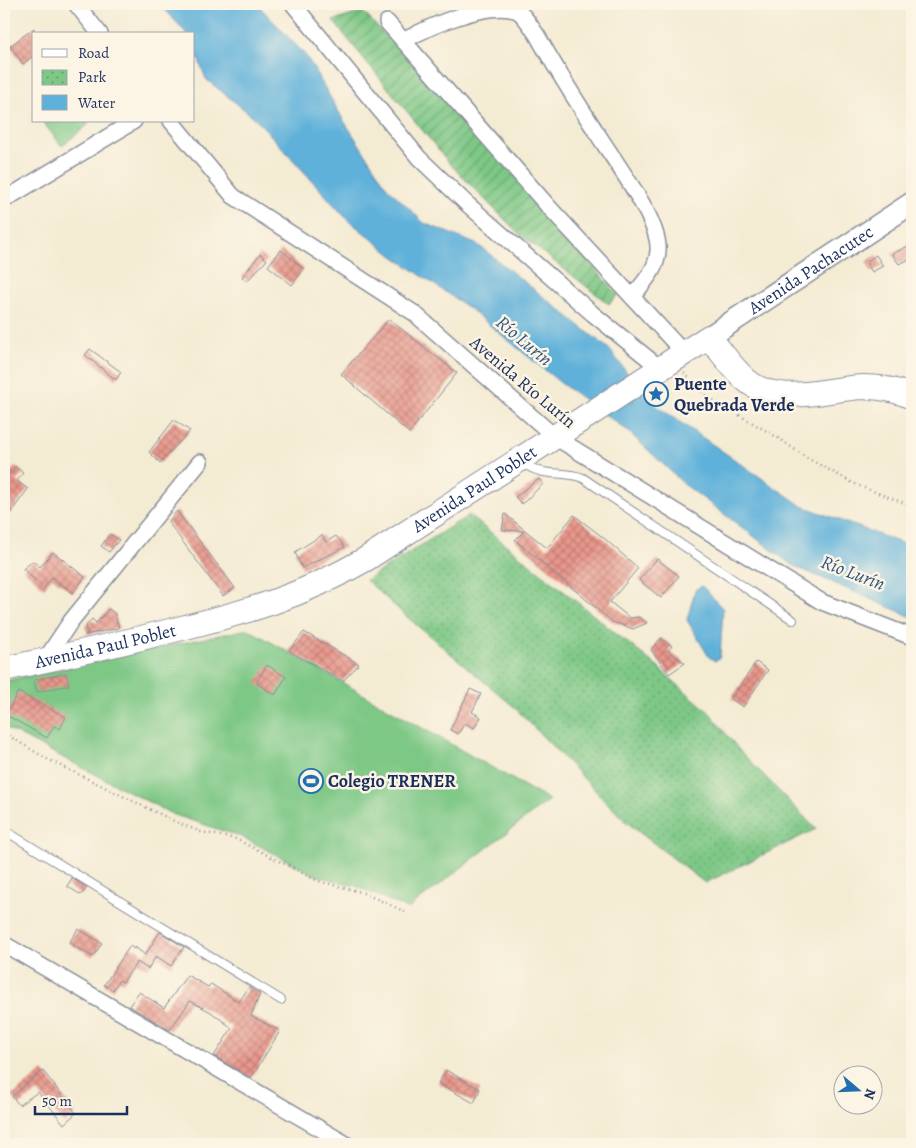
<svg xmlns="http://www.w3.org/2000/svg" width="916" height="1148" font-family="Alegreya,serif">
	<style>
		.park { fill: url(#park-dots); stroke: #4c7c72 }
		.garden { fill: url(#garden-furrows); stroke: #4c7c72 }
		.pitch { fill: #7ec886; stroke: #4c7c72 }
		.water { fill: #5fb1da; stroke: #3d709c }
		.building { fill: url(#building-cross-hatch) }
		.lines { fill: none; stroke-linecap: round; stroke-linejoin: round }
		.lane-casing { stroke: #888d98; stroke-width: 10 }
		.street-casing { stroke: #888d98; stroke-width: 18 }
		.secondary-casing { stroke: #888d98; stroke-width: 24 }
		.primary-casing { stroke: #888d98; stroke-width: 26 }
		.path { stroke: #888d98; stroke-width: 2.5; stroke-dasharray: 1 4; stroke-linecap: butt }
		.lane { stroke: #fff; stroke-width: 8 }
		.street { stroke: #fff; stroke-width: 15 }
		.secondary { stroke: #fff; stroke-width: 21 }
		.primary { stroke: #fff; stroke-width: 24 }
		.labels { text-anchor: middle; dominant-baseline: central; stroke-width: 5; stroke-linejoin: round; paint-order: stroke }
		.street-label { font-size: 18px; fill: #1b2f5e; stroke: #fcf5e5 }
		.poi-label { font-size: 18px; font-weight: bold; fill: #1b2f5e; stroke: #fcf5e5; text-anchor: start }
		.water-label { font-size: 19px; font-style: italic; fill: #2f5683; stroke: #fcf5e5 }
	</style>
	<defs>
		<pattern id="park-dots" width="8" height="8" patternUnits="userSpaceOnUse" patternTransform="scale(1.25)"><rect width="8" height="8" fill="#7ec886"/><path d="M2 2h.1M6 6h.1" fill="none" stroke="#66a371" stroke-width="1.8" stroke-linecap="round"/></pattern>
		<pattern id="garden-furrows" width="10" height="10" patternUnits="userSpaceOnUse" patternTransform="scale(1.25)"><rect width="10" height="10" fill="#7ec886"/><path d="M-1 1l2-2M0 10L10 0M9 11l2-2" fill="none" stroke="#66a371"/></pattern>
		<pattern id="building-cross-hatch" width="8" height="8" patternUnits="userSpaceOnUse" patternTransform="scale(1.25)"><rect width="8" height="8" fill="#e9978b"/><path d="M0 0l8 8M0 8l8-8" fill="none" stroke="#bc7c75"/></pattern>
	</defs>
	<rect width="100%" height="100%" fill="#fcf5e5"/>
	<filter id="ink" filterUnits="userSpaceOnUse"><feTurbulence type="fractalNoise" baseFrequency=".02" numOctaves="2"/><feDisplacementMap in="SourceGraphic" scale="10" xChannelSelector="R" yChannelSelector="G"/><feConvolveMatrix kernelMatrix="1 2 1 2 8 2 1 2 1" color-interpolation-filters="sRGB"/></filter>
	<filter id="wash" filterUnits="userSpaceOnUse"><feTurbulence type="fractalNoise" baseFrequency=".0096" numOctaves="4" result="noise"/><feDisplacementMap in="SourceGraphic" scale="20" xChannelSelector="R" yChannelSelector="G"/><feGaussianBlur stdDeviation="1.12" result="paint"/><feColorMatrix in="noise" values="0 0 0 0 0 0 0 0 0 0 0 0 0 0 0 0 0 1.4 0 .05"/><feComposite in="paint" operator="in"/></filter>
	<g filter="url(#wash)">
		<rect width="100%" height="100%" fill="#f4ebd3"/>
		<path class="park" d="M469 515 654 664 709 712 739 750 816 829 705 883 625 821 512 705 407 617 366 580Z"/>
		<path class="garden" d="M363 12 471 125 618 295 609 304 518 233 450 164 333 21Z"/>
		<path class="pitch" d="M42 121H86L89 124 62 146Z
			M248 629 549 800 408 909 356 886 315 875 242 837 172 814 4 727V681Z"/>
		<path class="water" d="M160 4H257L307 57 344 121 387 187 424 223 478 245 609 349 648 400 802 506 912 547V617L792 565 684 484 627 430 562 384 470 309 393 256 347 219 256 119 206 79 194 47V34H187Z
			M702 586 723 609 720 657 715 661 709 657 687 620 695 590Z"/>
		<g id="blocks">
			<path class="building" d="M34 28V55L23 64 10 46Z
				M912 244V258L899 264 892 254Z
				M281 250 304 269 292 285 268 266Z
				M260 254 267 260 247 281 242 277Z
				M876 255 883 266 872 272 866 262Z
				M389 319 457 373 409 433 341 374Z
				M90 349 121 372 116 380 85 355Z
				M174 420 190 431 160 463 149 452Z
				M15 466 23 473 17 481 28 489 4 522V470L9 474Z
				M539 479 543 484 522 504 515 497Z
				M177 511 235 588 223 596 168 522Z
				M505 514 547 548 574 515 605 539 638 568 610 602 630 618 639 617 647 623 633 629 613 622 515 540 524 531 502 530Z
				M110 534 119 540 109 552 101 546Z
				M322 535 326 542 336 536 345 547 302 568 295 552Z
				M53 552 85 577 73 593 52 577 44 588 23 569 33 561 40 567Z
				M657 559 679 576 661 598 639 580Z
				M109 609 115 614 119 628 85 635 88 633 85 627 92 619 96 623Z
				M304 632 359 664 343 681 289 651Z
				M661 638 672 646 668 651 685 663 669 674 651 650Z
				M756 662 768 670 743 707 731 699Z
				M267 665 286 677 275 695 256 683Z
				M66 673 69 685 37 692 34 680Z
				M470 689 481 694 472 712 481 717 474 728 465 723 458 734 450 730Z
				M18 692 66 717 60 729 54 726 47 738 6 715Z
				M72 878 87 888 81 895 67 886Z
				M78 929 102 943 93 957 69 943Z
				M160 932 184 947 171 966 156 956 148 969 137 962 123 982 119 980 113 990 104 985 130 946 134 949 135 947 145 955Z
				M187 975 208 987 211 984 239 1002 249 987 260 994 251 1016 280 1031 251 1078 214 1056 232 1028 211 1012 190 1001 170 1030 129 1006 139 992 164 1008Z
				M446 1070 480 1089 474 1103 438 1083Z
				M43 1071 76 1113 64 1124 38 1092 19 1105 12 1096Z"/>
		</g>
	</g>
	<g filter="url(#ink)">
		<use href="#blocks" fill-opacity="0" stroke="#888d98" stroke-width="1"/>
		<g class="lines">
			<defs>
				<path id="lane" d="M523 463C544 478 562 470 583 478L793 620
					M4 830 281 1000"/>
				<path id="street" d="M76 4 100 34
					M293 4 419 158 466 203 593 314 660 368
					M387 22 547 205 684 353
					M403 41C430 26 488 0 518 11 526 17 531 27 537 35 555 67 575 99 595 130 612 158 661 221 658 251 657 270 643 283 632 297
					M171 121 233 196 414 313 555 437 822 602 912 637
					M4 200 134 121
					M45 660 71 621 200 462
					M4 944 346 1144"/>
				<g id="secondary">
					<path id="s1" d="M709 337 912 203"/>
				</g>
				<g id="primary">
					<path id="s2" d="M4 669C61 657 118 644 174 630 247 612 301 597 366 559L709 337C721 351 732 368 746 380 778 408 828 388 864 387 882 387 897 390 912 397"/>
				</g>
			</defs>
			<use href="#lane" class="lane-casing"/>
			<use href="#street" class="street-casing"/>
			<use href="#secondary" class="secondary-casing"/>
			<use href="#primary" class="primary-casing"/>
			<path class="path" d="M684 373 706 396 777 437 807 458 857 485 912 506
				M4 733 47 759 174 821 201 832 236 839 318 881 361 892 406 912"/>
			<use href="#lane" class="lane"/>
			<use href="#street" class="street"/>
			<use href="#secondary" class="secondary"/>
			<use href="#primary" class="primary"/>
		</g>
	</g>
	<defs>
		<symbol id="sight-ring" viewBox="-11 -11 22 22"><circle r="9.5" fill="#fcf5e5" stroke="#1f6fb2" stroke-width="1.5"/><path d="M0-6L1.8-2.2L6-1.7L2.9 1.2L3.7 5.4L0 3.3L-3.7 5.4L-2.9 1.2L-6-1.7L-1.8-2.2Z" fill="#1f6fb2"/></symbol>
		<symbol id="stadium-ring" viewBox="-11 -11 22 22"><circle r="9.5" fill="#fcf5e5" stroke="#1f6fb2" stroke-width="1.5"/><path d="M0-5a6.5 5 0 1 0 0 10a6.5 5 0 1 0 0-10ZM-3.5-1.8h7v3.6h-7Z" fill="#1f6fb2"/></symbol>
	</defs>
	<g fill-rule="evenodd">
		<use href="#sight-ring" x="642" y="380" width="28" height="28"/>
		<use href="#stadium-ring" x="297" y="767" width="28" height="28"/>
	</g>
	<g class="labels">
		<g class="street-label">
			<text stroke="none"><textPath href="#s1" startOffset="122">Avenida Pachacutec</textPath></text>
			<text transform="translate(523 382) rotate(40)">Avenida Río Lurín</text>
			<text stroke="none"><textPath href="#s2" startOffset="509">Avenida Paul Poblet</textPath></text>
			<text stroke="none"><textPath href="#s2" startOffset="104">Avenida Paul Poblet</textPath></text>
		</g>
		<g class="poi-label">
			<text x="674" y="384">Puente<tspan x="674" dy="21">Quebrada Verde</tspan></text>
			<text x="328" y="781">Colegio TRENER</text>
		</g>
		<g class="water-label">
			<text transform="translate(524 341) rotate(40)">Río Lurín</text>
			<text transform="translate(853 573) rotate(21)">Río Lurín</text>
		</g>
	</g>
	<rect width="916" height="1148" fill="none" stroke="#fcf5e5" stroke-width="20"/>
	<rect x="32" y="32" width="162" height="90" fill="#fcf5e5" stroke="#a2a6af"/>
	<rect x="42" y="49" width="25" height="8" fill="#ffffff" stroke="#a2a6af"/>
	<text x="78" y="58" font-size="15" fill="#1b2f5e">Road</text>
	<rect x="42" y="70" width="25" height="15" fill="url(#park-dots)" stroke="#a2a6af"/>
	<text x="78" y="82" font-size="15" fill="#1b2f5e">Park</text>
	<rect x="42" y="95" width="25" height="15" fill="#5fb1da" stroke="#a2a6af"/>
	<text x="78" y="108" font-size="15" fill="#1b2f5e">Water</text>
	<g transform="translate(858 1090) rotate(109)"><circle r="24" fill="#fcf5e5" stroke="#a2a6af"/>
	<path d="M0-4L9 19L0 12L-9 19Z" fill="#1f6fb2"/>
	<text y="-8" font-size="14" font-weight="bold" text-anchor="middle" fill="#1b2f5e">N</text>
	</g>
	<path d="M35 1106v8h92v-8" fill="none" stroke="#1b2f5e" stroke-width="2.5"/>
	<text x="42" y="1106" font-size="15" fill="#1b2f5e" stroke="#fcf5e5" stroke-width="4" paint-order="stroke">50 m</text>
</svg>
